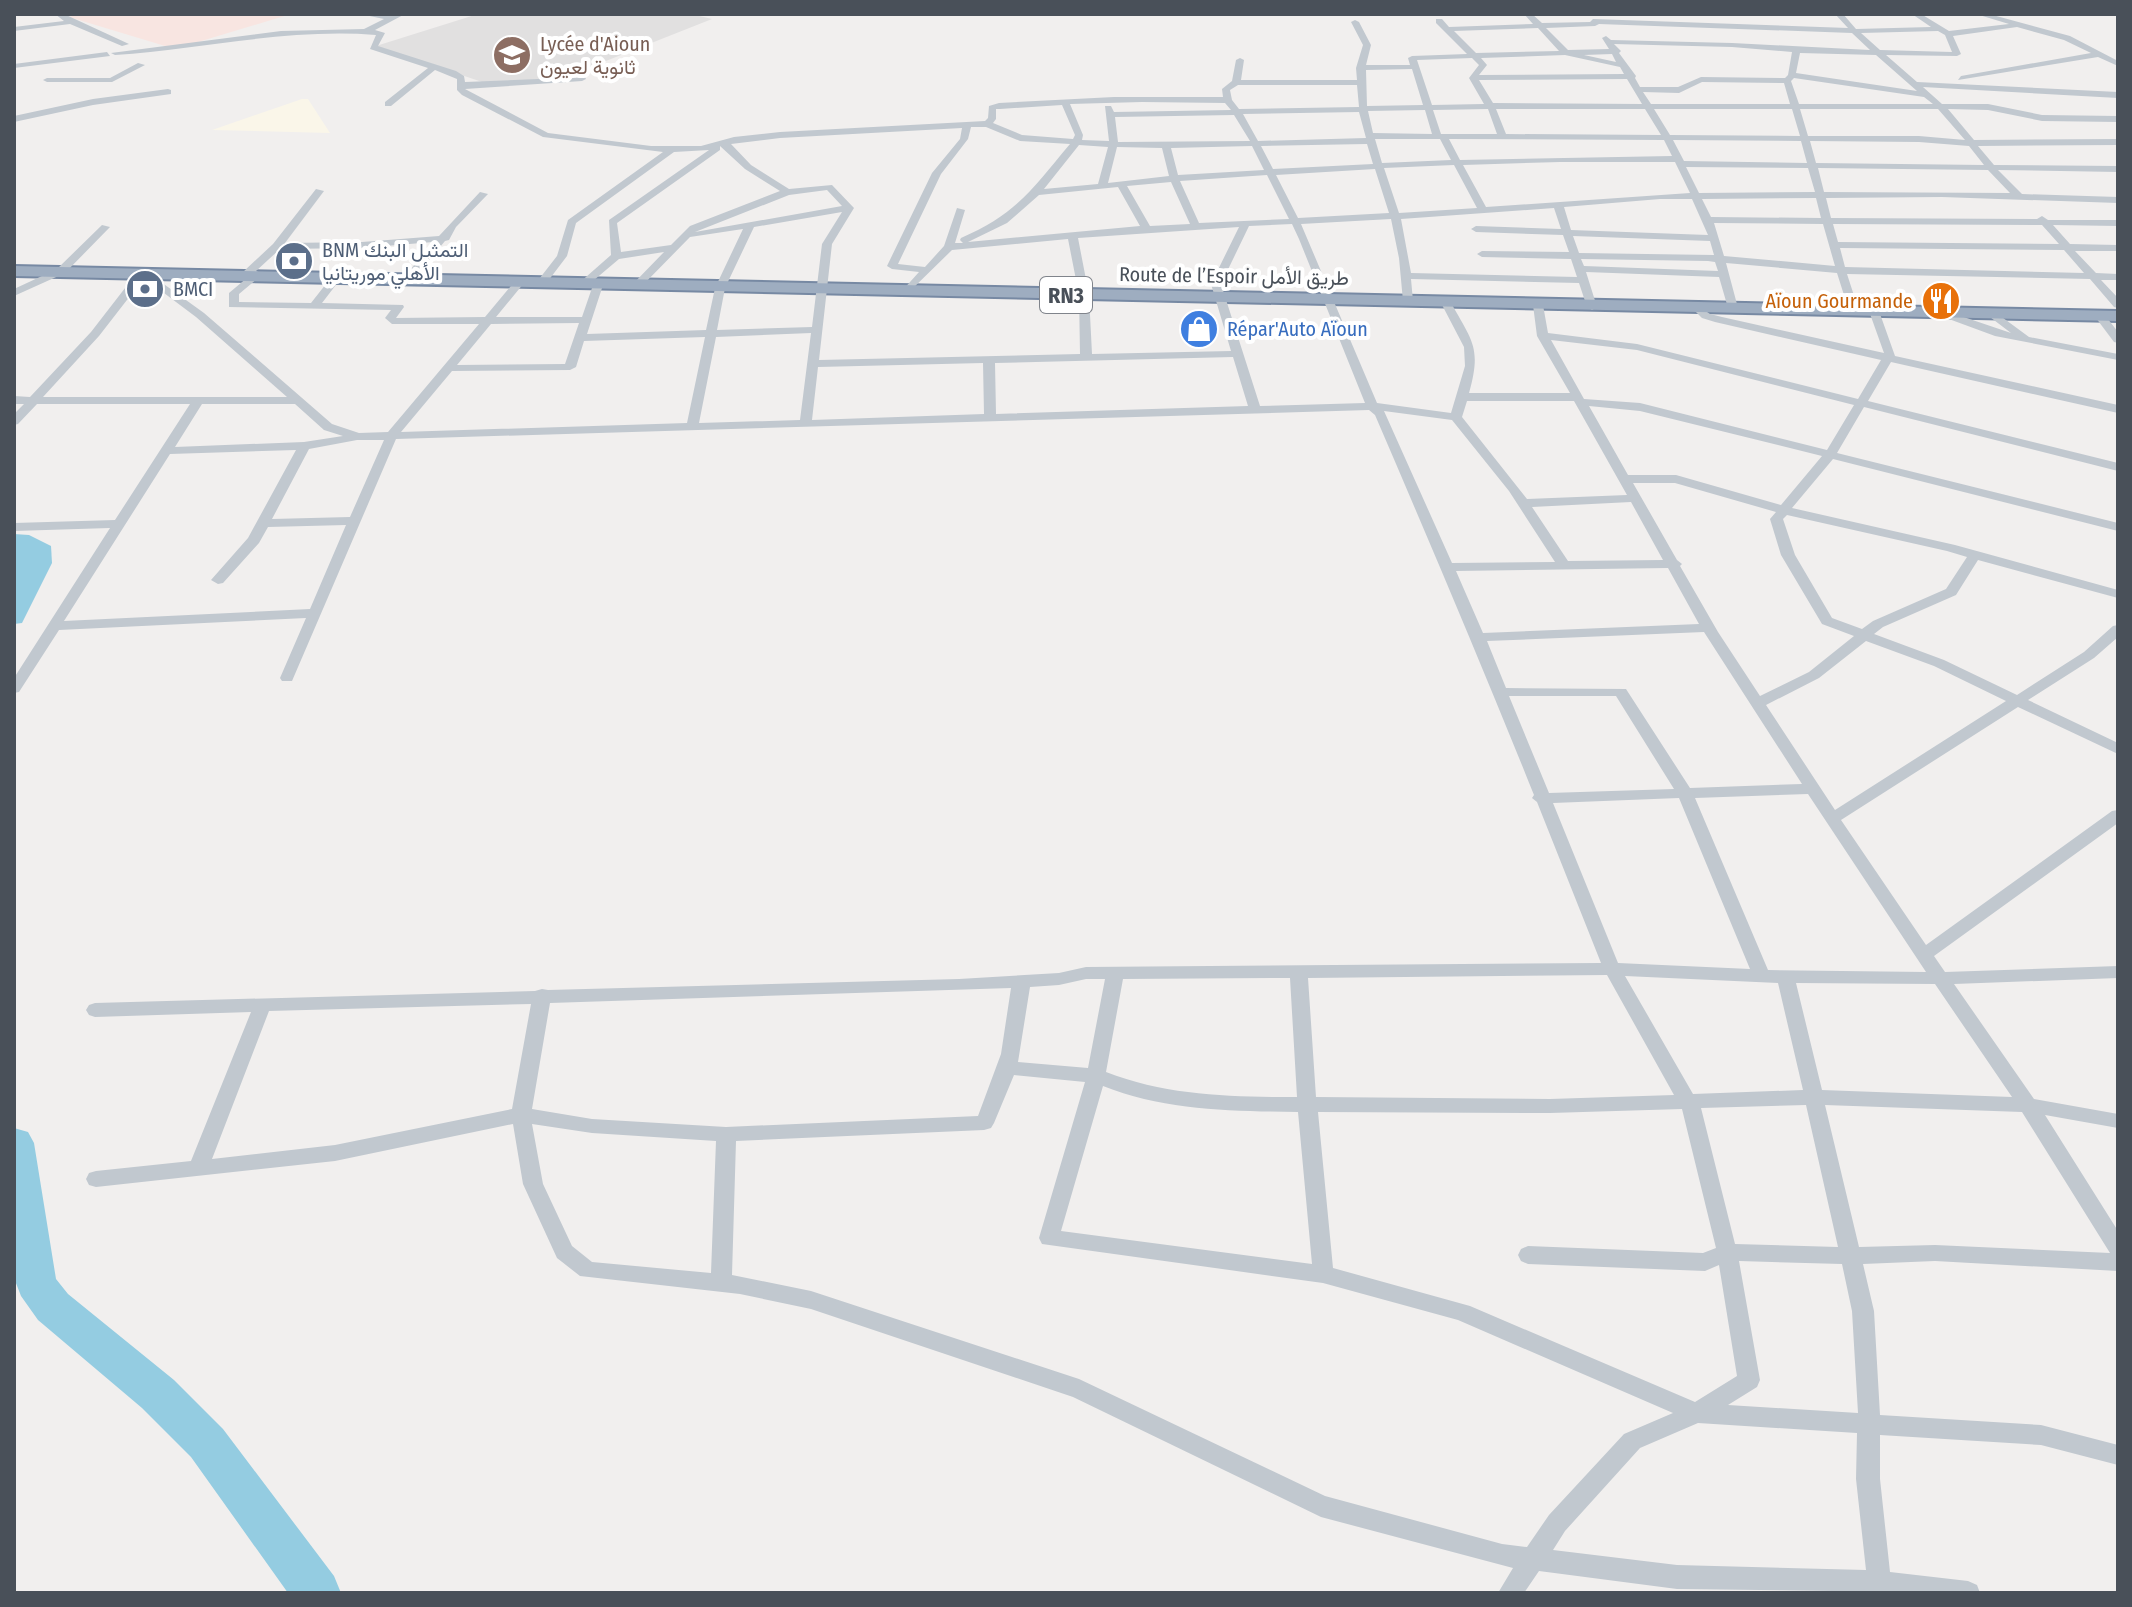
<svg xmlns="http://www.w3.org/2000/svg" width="2132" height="1607" font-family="'Fira Sans Condensed',Vazirmatn,sans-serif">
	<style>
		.commercial { fill: #faf6e9 }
		.education { fill: #e1e0e0 }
		.medical { fill: #f8e5e1 }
		.water { fill: #94cce1 }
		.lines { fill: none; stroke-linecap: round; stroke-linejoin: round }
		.river { fill: #94cce1; fill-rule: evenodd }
		.trunk-casing { stroke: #7789a3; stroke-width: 4 }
		.minor { fill: #c1c8cf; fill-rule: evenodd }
		.trunk { fill: #9eadc0; fill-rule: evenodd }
		.labels { text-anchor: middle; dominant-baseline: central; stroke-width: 8; stroke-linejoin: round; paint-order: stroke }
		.far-education-label { font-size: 20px; fill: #785e54; stroke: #fff; text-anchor: start }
		.far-service-label { font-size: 20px; fill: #4e5e75; stroke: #fff; text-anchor: start }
		.far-street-label { font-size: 20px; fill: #495059; stroke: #fff }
		.far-food-label { font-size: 20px; fill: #c56008; stroke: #fff; text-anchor: end }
		.far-shop-label { font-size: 20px; fill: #366cbe; stroke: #fff; text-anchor: start }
		.shield { fill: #fff; stroke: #80848b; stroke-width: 2 }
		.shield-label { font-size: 22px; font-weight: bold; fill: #495059 }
	</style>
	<rect width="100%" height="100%" fill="#f1efee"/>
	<path class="commercial" d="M302 99H308L330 133 212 130Z"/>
	<path class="education" d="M478 14H691L712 19 563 78 485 83 376 46Z"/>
	<path class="medical" d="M81 14H291L175 49 69 17Z"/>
	<path class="water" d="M14 534 29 535 51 546 52 563 22 623 14 624Z"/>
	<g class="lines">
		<path class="river" d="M14 1128 28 1132 34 1143 56 1279 68 1294 174 1380 223 1429 334 1576 341 1593H288L191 1457 142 1408 38 1320 21 1296 14 1278Z"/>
		<defs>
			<path id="trunk" d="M14 266 2118 311V321L14 276Z"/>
		</defs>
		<use href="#trunk" class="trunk-casing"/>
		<path class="minor" d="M55 14H64L129 44 122 46 70 24 14 31V27L64 21Z
			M360 14H405L375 30 385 33 378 46 456 71 464 76 465 82 585 77 586 79 582 81 465 89 548 133 651 146H701L734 137 780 132 985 121 988 118 989 106 999 103 1114 97H1223L1222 89 1232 81 1236 60 1240 58 1244 60 1241 80H1357L1356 68 1363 45 1351 22 1355 20 1359 22 1371 45 1366 65H1410L1408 58 1412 56 1467 54 1436 23V19H1442L1449 27 1533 24 1524 14H1532L1542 23 1590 22 1593 19 1848 28 1835 14H1843L1856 29 1931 27 1912 14H1921L1949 31 2009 24 1976 14H1989L2070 36 2118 61V66L2098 57 1958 80 1961 76 2091 53 2064 40 2017 27 1953 36 1961 54 1957 56 1886 55 1917 82 2118 92V98L1923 87 1942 104H1988L2042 115 2118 116V122L2042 121 1988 110 1948 109 1974 140 2118 139V145L1978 146 1994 165 2118 166V172L1998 170 2022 194 2118 197V203L1942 197 1826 198 1831 218 2037 219 2042 216 2048 220H2118V226L2053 225 2070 244 2118 245V251H2075L2096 273 2118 274V280H2101L2118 298V308L2114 307 2090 279 1847 274 1859 311 1854 314 1849 311 1837 273 1726 263 1738 308 1733 311 1728 308 1719 277 1586 272 1597 307 1592 310 1587 307 1579 283 1411 279 1413 301 1408 304 1403 301 1399 258 1391 219 1301 224 1377 403 1451 413 1465 366 1464 347 1440 301 1445 298 1450 301C1472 341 1482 347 1469 393H1570L1537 336 1533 305 1538 302 1543 305 1548 333 1637 344 1858 399 1881 360 1715 322 1702 318 1692 308 1697 305 1710 314 1722 317 1884 353 1869 311 1874 308 1879 311 1895 356 2118 405V413L1891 362 1868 401 2118 463V471L1864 407 1837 453 2118 523V531L1833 459 1792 508 1955 545 2118 590V598L1978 560 1956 595 1883 627 1874 634 1944 660 2017 695 2084 652 2113 626 2118 625V637L2094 658 2028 700 2118 743V754L2018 707 1841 820 1926 945 2112 811 2118 810V823L1934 956 1945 972 2118 966V978L1954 984 2034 1099 2118 1114V1128L2045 1115 2118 1231V1271L1935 1261 1863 1264 1874 1311 1880 1415 2041 1425 2118 1445V1465L2041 1445 1880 1435V1479L1890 1572 1968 1581 1977 1585 1980 1593 1677 1589 1539 1571 1524 1593H1498L1513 1568 1321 1517 1073 1397 811 1309 740 1294 580 1276 557 1258 523 1184 513 1124 335 1161 96 1187 89 1185 86 1179 89 1173 96 1171 191 1161 251 1012 95 1017 89 1015 86 1010 89 1005 95 1003 535 991 542 989 548 990 959 979 1059 973 1086 967 1601 963 1537 802 1532 798 1534 795C1483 668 1430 543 1375 415L1369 410 396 439 292 681H282L280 678 306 618 59 630 19 692 14 693V678L110 528 14 531V523L115 520 190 404H37L18 424 14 425V414L24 404H14V396L30 397 91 332 139 270H150L154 277 204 313 332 424 359 433 388 432 479 324H392L385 318 391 310 229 307V293L248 277 243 276V272L273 244 316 189 324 191 285 243 362 242 439 236 480 192 488 194 456 227 449 240 445 241 411 282 402 280 433 242 362 248 280 249 256 271 263 274 239 294V302L311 303 333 275 337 274 342 277 322 303 403 305 404 307 396 318 485 317 515 281 519 280 524 283 496 317H582L593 285 598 282 603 285 587 334 706 330 715 288 743 229 690 237 640 288 631 286 664 252 619 259 587 286 578 284 611 255 609 220 709 150 674 152 576 223 567 256 545 285 541 286 536 283 557 256 568 220 663 152 543 137 462 95 457 90V79L435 70 391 106H385V102L428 68 370 49 376 35C288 28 202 49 115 55L111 53 281 31 364 29 384 19ZM1599 24 1852 33 1870 50 1732 43 1611 40 1606 36 1602 38 1609 49 1568 50 1546 28 1595 26ZM1538 28 1559 51 1476 53 1454 31ZM1938 31 1945 35 1952 52 1880 50 1861 33ZM1614 44 1732 47 1792 52 1788 75 1785 78 1701 77 1678 87H1640L1635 78 1636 76 1619 53 1621 51ZM1800 53 1876 55 1917 91 1796 73ZM1612 54 1616 62 1584 55ZM1565 55 1620 67 1624 74 1479 75 1487 65 1481 58ZM1472 58 1479 65 1469 78 1484 104 1432 105 1417 60ZM1412 69 1423 105 1367 106 1366 70ZM1794 78 1924 97 1933 104H1799L1791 81ZM1627 79 1642 104 1493 103 1479 80ZM1702 82 1784 83 1790 104H1651L1643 92 1679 93ZM1238 85H1357L1359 107 1239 109 1232 100 1230 90ZM1142 102 1225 103 1231 110 1114 112 1111 106H1105L1109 141 1082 140 1083 135 1070 104ZM1062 105 1075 135 1073 139 1022 135 993 123 996 119V109H1000ZM1488 109 1497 134H1441L1433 110ZM1496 109H1645L1661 135 1506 134ZM1654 109H1792L1800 136 1670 135ZM1800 109H1938L1965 140 1919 136H1808ZM1425 110 1432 134 1373 133 1368 111ZM1359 112 1366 138 1258 141 1243 114ZM1234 115 1250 141 1118 142 1115 117ZM971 127H986L1020 141 1070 144C1033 188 1017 214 961 238L960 240 963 243H955L965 210 957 208 944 246 925 267 898 264 941 174 968 139ZM962 128 960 139 932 173 887 266 892 269 919 272 901 292 906 295 952 250 1068 239 1079 295 1080 354 819 360 832 244 854 208 832 185 789 189 751 165 731 144 780 138ZM1375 139H1440L1451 160 1382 163ZM1449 139 1664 140 1672 156 1460 160ZM1673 140 1801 141 1807 163 1684 161ZM1810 141 1919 142 1969 146 1984 165 1816 163ZM1367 144 1373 164 1273 169 1261 146ZM1079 145 1108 147 1098 184 1044 189ZM720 146 745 169 780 191 690 226 671 245 621 252 617 223 720 150ZM1252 146 1264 170 1178 175 1171 148ZM1117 147 1162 148 1169 176 1108 183ZM1560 162H1675L1690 193 1486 207 1463 165ZM1454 165 1477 208 1399 213 1384 168ZM1686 167 1808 168 1815 192 1699 193ZM1818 168 1988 170 2010 193 1824 192ZM1375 169 1389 213 1298 218 1276 175ZM1267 175 1289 219 1199 223 1180 181ZM1171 182 1190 224 1150 226 1127 186ZM1118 187 1140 226 968 242 1007 223 1039 195ZM827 190 842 206 695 232 789 195ZM1816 198 1821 218 1711 217 1702 199ZM1660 199H1692L1708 235 1571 230 1564 207ZM1554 208 1561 229 1476 226 1471 229 1476 232 1563 235 1569 252 1482 251 1477 254 1482 257 1571 259 1577 277 1411 273 1401 219ZM842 212 822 244 812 327 717 330 725 288 754 227ZM1714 223 1823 224 1835 266 1724 256ZM1292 224 1299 239 1365 403 1260 406 1221 284 1249 226ZM1833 224 2042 225 2059 244 1838 242ZM1239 227 1211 284 1231 351 1092 354 1089 295 1078 238ZM1573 236 1710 241 1714 255 1579 253ZM1840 248 2064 250 2084 273 1845 267ZM1581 259 1708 261 1715 262 1718 271 1584 266ZM144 278 196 317 287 397H43L99 336ZM579 323 565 364 457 365 491 324ZM811 333 800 420 699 423 716 337ZM705 337 687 423 401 432 452 371 570 370 576 367 584 341ZM1551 340 1637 350 1854 405 1827 450 1640 403 1584 399ZM1233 357 1248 406 996 414 995 363ZM983 363 984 414 812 420 818 367ZM1467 401H1574L1627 495 1527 499 1462 417ZM202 404H295L324 430 343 436 304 442 175 447ZM1589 406 1640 411 1822 456 1781 505 1676 475H1628ZM1384 411 1452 420 1509 491 1555 562 1452 563ZM357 440H384L350 517 272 519 309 449ZM296 450 248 538 211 580 218 584 223 583 259 543 268 527 346 525 310 609 64 621 170 454ZM1633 483H1675L1776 512 1770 519 1781 555 1822 624 1854 636 1809 672 1760 696 1718 632 1680 566 1682 564 1677 560ZM1631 502 1663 560 1568 561 1532 507ZM1787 515 1947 551 1967 557 1946 589 1873 621 1862 629 1832 618 1795 555 1783 519ZM1668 568 1699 624 1483 633 1456 571ZM1704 632 1802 784 1690 788 1626 689 1506 688 1487 641ZM1866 641 1934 666 2006 701 1835 810 1766 705 1819 678ZM1509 696H1616L1674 789 1549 793ZM1808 794 1926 972 1768 970 1695 798ZM1679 798 1750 969 1618 963 1553 803ZM1607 975 1674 1095 1550 1099 1316 1097 1308 978ZM1625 976 1778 983 1803 1090 1693 1094ZM1290 978 1297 1097C1232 1097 1168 1096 1106 1072L1123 979ZM1086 979H1105L1088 1068 1018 1062 1030 987 1059 985ZM1796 983 1935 984 2012 1097 1822 1090ZM1011 988 1001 1054 978 1116 726 1127 592 1119 532 1109 550 1003ZM531 1004 512 1109 335 1145 212 1159 269 1011ZM1014 1075 1085 1082 1039 1238 1042 1244 1323 1283 1458 1320 1673 1413 1624 1434 1549 1515 1527 1547 1502 1544 1325 1496 1079 1379 811 1291 732 1275 736 1141 984 1130 991 1128 994 1123ZM1103 1086C1165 1111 1232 1111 1298 1112L1312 1264 1061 1231ZM1806 1105 1838 1247 1735 1244 1701 1108ZM1825 1105 2022 1112 2110 1253 1935 1245 1859 1247ZM1682 1109 1716 1248 1703 1253 1528 1246 1521 1249 1518 1255 1521 1261 1528 1264 1705 1271 1719 1265 1737 1376 1695 1402 1470 1306 1333 1268 1318 1112 1550 1113ZM532 1124 592 1133 716 1141 711 1273 592 1262 572 1246 543 1184ZM1739 1261 1842 1264 1852 1311 1858 1413 1728 1405 1757 1387 1760 1380ZM1698 1423 1857 1433 1856 1479 1866 1570 1677 1565 1553 1550 1565 1531 1640 1448Z
			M107 52 110 56 14 68V64Z
			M138 63 145 65 112 82H47L43 80 47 78H110Z
			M168 89 171 90V94L93 105 14 122V116L93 99Z
			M102 225 110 227 65 273 14 296V289L57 269Z
			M1938 311H1946L2011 333 1986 314 1995 312 2029 337 2118 354V360L1995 336 1938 315Z
			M2096 314H2104L2118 332V343L2114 342 2096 318Z"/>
		<use href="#trunk" class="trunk"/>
	</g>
	<defs>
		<symbol id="school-disc" viewBox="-11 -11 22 22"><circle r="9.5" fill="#8d6e63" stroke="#fff"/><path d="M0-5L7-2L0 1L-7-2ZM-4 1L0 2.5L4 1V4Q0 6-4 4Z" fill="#fff"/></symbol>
		<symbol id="bank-disc" viewBox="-11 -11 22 22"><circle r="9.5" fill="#5c6f8a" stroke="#fff"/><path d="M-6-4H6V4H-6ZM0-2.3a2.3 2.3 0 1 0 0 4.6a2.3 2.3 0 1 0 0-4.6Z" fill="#fff"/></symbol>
		<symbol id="restaurant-disc" viewBox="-11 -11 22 22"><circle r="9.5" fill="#e8710a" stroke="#fff"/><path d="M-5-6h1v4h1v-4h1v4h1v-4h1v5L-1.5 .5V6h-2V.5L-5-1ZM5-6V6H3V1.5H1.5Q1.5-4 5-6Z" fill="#fff"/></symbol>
		<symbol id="shop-disc" viewBox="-11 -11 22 22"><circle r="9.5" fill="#3f7fe0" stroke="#fff"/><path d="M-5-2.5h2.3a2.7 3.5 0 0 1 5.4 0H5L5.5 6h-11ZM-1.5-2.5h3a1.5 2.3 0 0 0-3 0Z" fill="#fff"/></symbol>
	</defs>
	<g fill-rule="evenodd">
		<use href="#school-disc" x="490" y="33" width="44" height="44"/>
		<use href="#bank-disc" x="272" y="239" width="44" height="44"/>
		<use href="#bank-disc" x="123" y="267" width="44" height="44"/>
		<use href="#restaurant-disc" x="1919" y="279" width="44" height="44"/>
		<use href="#shop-disc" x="1177" y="307" width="44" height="44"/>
	</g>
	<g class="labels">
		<g class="far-education-label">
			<text x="540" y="44">Lycée d'Aioun<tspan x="540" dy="23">ثانوية لعيون</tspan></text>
		</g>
		<g class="far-service-label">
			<text x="322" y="250">BNM التمثيل البنك<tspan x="322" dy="23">الأهلي موريتانيا</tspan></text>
			<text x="173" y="289">BMCI</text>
		</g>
		<g class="far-street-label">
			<text transform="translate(1234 276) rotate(1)">Route de l’Espoir طريق الأمل</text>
		</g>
		<g class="far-food-label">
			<text x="1913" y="301">Aïoun Gourmande</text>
		</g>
		<g class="far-shop-label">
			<text x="1227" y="329">Répar'Auto Aïoun</text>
		</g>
		<rect class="shield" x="1040" y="277" width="52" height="36" rx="6"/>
		<g class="shield-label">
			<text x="1066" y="295">RN3</text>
		</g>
	</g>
	<rect width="2132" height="1607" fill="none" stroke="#495059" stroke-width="32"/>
</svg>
